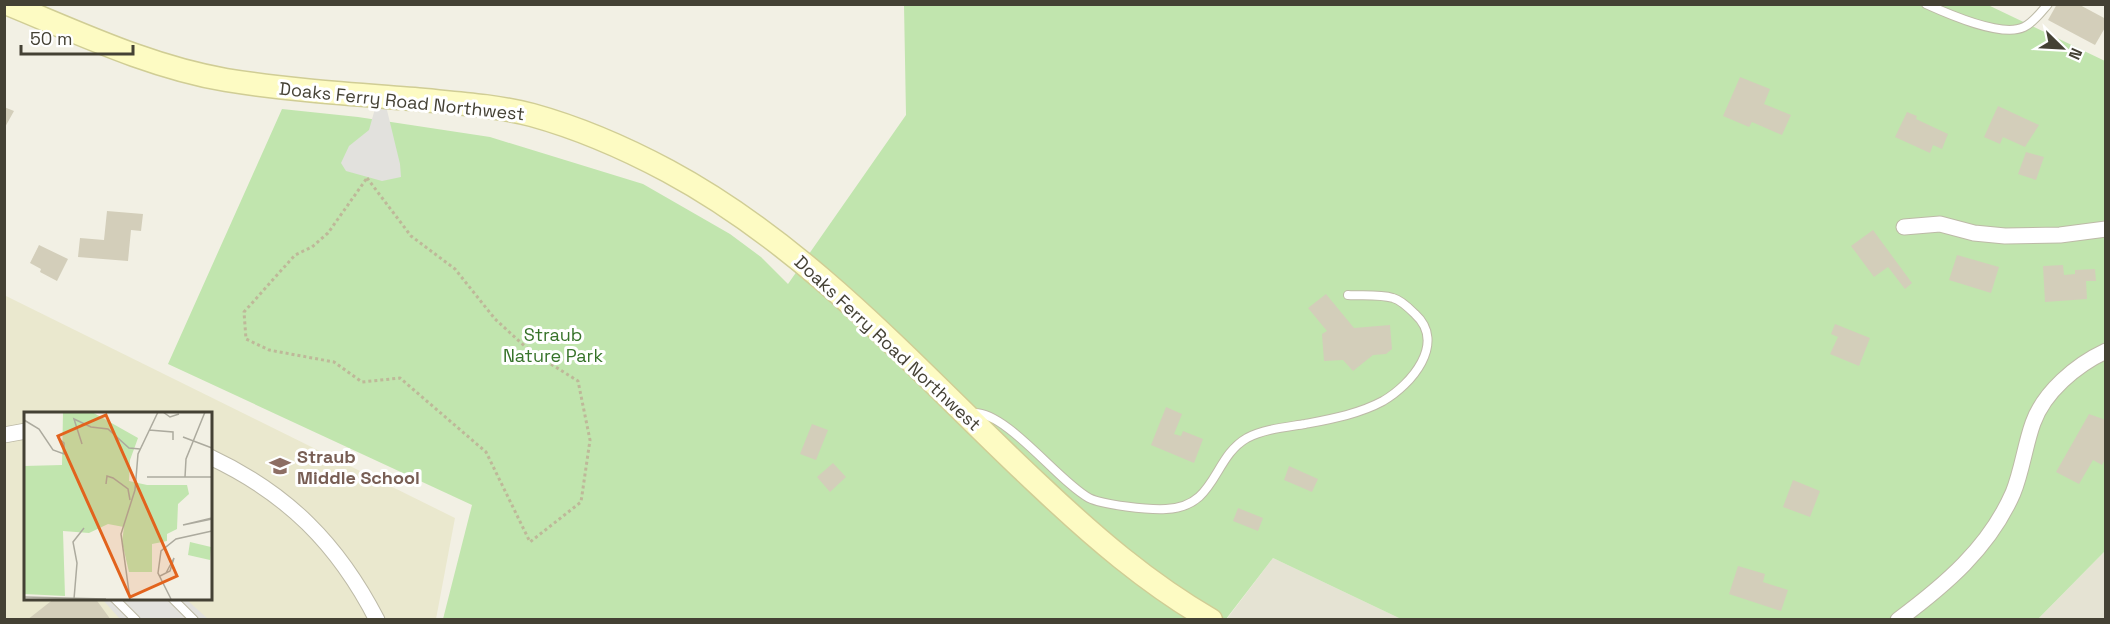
<svg xmlns="http://www.w3.org/2000/svg" width="2110" height="624" font-family="'Space Grotesk',sans-serif">
	<style>
		.residential { fill: #e5e3d3 }
		.education { fill: #eae8ce; fill-rule: evenodd }
		.green { fill: #c1e5ae }
		.parking { fill: #e2e1dd }
		.building { fill: #d3ceba }
		.lines { fill: none; stroke-linecap: round; stroke-linejoin: round }
		.service-casing { stroke: #bdbaa7; stroke-width: 10 }
		.minor-casing { stroke: #bdbaa7; stroke-width: 17 }
		.secondary-casing { stroke: #d0cd95; stroke-width: 25 }
		.path { stroke: #beb899; stroke-width: 3; stroke-dasharray: 3 3; stroke-linecap: butt }
		.service { stroke: #fff; stroke-width: 8 }
		.minor { stroke: #fff; stroke-width: 15 }
		.secondary { stroke: #fdfbc3; stroke-width: 22 }
		.labels { text-anchor: middle; dominant-baseline: central; stroke-width: 6; stroke-linejoin: round; paint-order: stroke }
		.street-label { font-size: 18px; fill: #444134; stroke: #fff }
		.park-label { font-size: 18px; fill: #37732a; stroke: #fff }
		.education-label { font-size: 18px; font-weight: bold; fill: #785e54; stroke: #fff; text-anchor: start }
		.inset-road { fill: none; stroke: #acaa9e; stroke-width: 1.5 }
		.view { fill: #e2631d; fill-opacity: 0.15; stroke: #e2631d; stroke-width: 3 }
		.inset-edge { fill: none; stroke: #444134; stroke-width: 3 }
	</style>
	<rect width="100%" height="100%" fill="#f2f0e4"/>
	<path class="residential" d="M2105 551V619H2038Z
		M1273 558 1401 619 1226 620Z"/>
	<path class="education" d="M4 295 455 518 436 619H5ZM26 414H210V598H26Z"/>
	<path class="green" d="M904 5H1988L2105 61V551L2038 619H1401L1273 558 1226 619H443L472 505 168 364 282 109 358 117 490 137 643 184 730 234 761 257 788 284 906 115Z"/>
	<path class="parking" d="M376 105 386 106 400 164 401 177 382 181 346 171 341 163 349 146 369 130Z
		M102 599H186L208 619H120Z"/>
	<path class="building" d="M2057 4H2078L2106 19V26L2095 45 2048 20Z
		M1740 77 1770 89 1764 104 1791 115 1782 135 1752 122 1749 127 1723 116Z
		M1998 106 2039 125 2025 147 2003 137 2000 144 1984 137Z
		M4 107 14 111 4 129Z
		M1907 112 1917 116 1916 119 1948 134 1942 149 1933 145 1930 153 1895 137Z
		M2026 152 2044 157 2036 180 2018 174Z
		M107 211 143 214 141 231 131 230 128 261 78 257 80 238 104 240Z
		M1873 230 1912 283 1905 289 1888 267 1874 277 1851 246Z
		M39 245 68 259 57 281 40 272 41 269 30 263Z
		M1957 255 1999 267 1991 293 1949 280Z
		M2063 265 2064 275 2075 274V270L2095 269 2096 281H2086L2087 299 2045 302 2043 266Z
		M1326 294 1354 328 1390 325 1392 349 1386 354 1373 355 1353 371 1343 360 1324 361 1322 334 1327 331 1308 308Z
		M1835 324 1870 338 1859 366 1830 354 1838 337 1831 334Z
		M1166 407 1182 414 1174 434 1181 436 1183 431 1203 439 1194 463 1151 445Z
		M2089 414 2106 420V458L2102 465 2093 460 2079 484 2056 472Z
		M812 424 828 430 816 460 800 454Z
		M833 463 846 477 830 492 817 477Z
		M1289 466 1318 479 1312 492 1284 480Z
		M1793 480 1820 491 1810 517 1783 507Z
		M1238 508 1263 518 1258 531 1233 521Z
		M1738 566 1765 574 1763 582 1788 590 1781 611 1729 594Z
		M55 598H95L111 620H27Z"/>
	<g class="lines">
		<defs>
			<path id="service" d="M1926 4C1948 14 2002 38 2024 27 2034 22 2041 12 2048 4
				M974 413C1007 412 1058 481 1089 498 1103 505 1149 510 1166 509 1217 507 1212 458 1247 438 1264 429 1287 427 1305 424 1331 419 1359 414 1383 401 1411 385 1447 343 1415 314 1409 308 1401 300 1393 298 1379 294 1362 296 1348 295
				M114 598 136 620
				M172 598 194 620"/>
			<path id="minor" d="M1904 227 1940 224 1974 233 2005 236 2060 235 2106 229
				M4 435 26 431
				M210 457C287 493 338 544 377 620
				M1898 620C1945 585 1989 548 2013 493 2022 471 2025 445 2033 423 2044 392 2076 365 2106 351"/>
			<path id="secondary" d="M8 4C79 33 150 67 226 80 288 90 351 94 414 99 453 103 494 105 532 115 579 128 625 148 668 171 813 249 921 375 1040 486 1093 536 1147 583 1211 620"/>
		</defs>
		<use href="#service" class="service-casing"/>
		<use href="#minor" class="minor-casing"/>
		<use href="#secondary" class="secondary-casing"/>
		<path class="path" d="M367 178 411 236 455 269 495 319 530 351 578 381 590 440 581 502 530 542 486 452 400 378 362 382 334 362 269 350 246 339 244 312 295 255 312 247 328 233Z"/>
		<use href="#service" class="service"/>
		<use href="#minor" class="minor"/>
		<use href="#secondary" class="secondary"/>
	</g>
	<defs>
		<symbol id="school-bare" viewBox="-9 -9 18 18"><path d="M0-5L7-2L0 1L-7-2ZM-4 1L0 2.5L4 1V4Q0 6-4 4Z" fill="#8d6e63" stroke="#fff" stroke-width="2.5" paint-order="stroke"/></symbol>
	</defs>
	<g fill-rule="evenodd">
		<use href="#school-bare" x="265" y="451" width="30" height="30"/>
	</g>
	<g class="labels">
		<g class="street-label">
			<text transform="translate(402 101) rotate(6)">Doaks Ferry Road Northwest</text>
			<text transform="translate(888 343) rotate(43)">Doaks Ferry Road Northwest</text>
		</g>
		<g class="park-label">
			<text x="553" y="334">Straub<tspan x="553" dy="21">Nature Park</tspan></text>
		</g>
		<g class="education-label">
			<text x="297" y="456">Straub<tspan x="297" dy="21">Middle School</tspan></text>
		</g>
	</g>
	<g transform="translate(24 412)">
		<rect width="188" height="188" fill="#f2f0e4"/>
		<path d="M39 0H68L114 26 106 48 105 69 123 73H163L165 82 154 92 153 117 143 122V129L128 132V160H105L98 130 100 115 84 112 65 121 39 119 41 184 0 182V54L38 53ZM166 130 187 135 186 148 164 143Z" fill="#c1e5ae"/>
		<path class="inset-road" d="M139 0 146 5 155 2M0 8 15 17 29 38 40 42V31L34 26M125 18 149 20V28M159 25 188 36M58 32 50 7 67 15 84 17 105 36 116 37M123 65H188M161 65 162 47 181 0M82 72 83 64 89 66 104 77 106 88M188 106 159 113 188 107M136 164 146 159 150 146 142 161M0 185 82 187M50 187 53 151 49 130 60 116M106 187 97 122 111 78 114 42 134 0M147 187 134 161 137 139 152 127 188 119"/>
		<path class="view" d="M82 3 153 164 106 185 34 24Z"/>
		<rect width="188" height="188" class="inset-edge"/>
	</g>
	<rect width="2110" height="624" fill="none" stroke="#444134" stroke-width="12"/>
	<g transform="translate(2062 48) rotate(114)" stroke="#ffffff" stroke-width="4.5" paint-order="stroke">
	<path d="M0-4.5L10 22L0 15L-10 22Z" fill="#444134"/>
	<text y="-9" font-size="16" font-weight="bold" text-anchor="middle" fill="#444134">N</text>
	</g>
	<path d="M21 45v9h112v-9" fill="none" stroke="#444134" stroke-width="3"/>
	<text x="30" y="45" font-size="18" fill="#444134" stroke="#ffffff" stroke-width="4.5" paint-order="stroke">50 m</text>
</svg>
